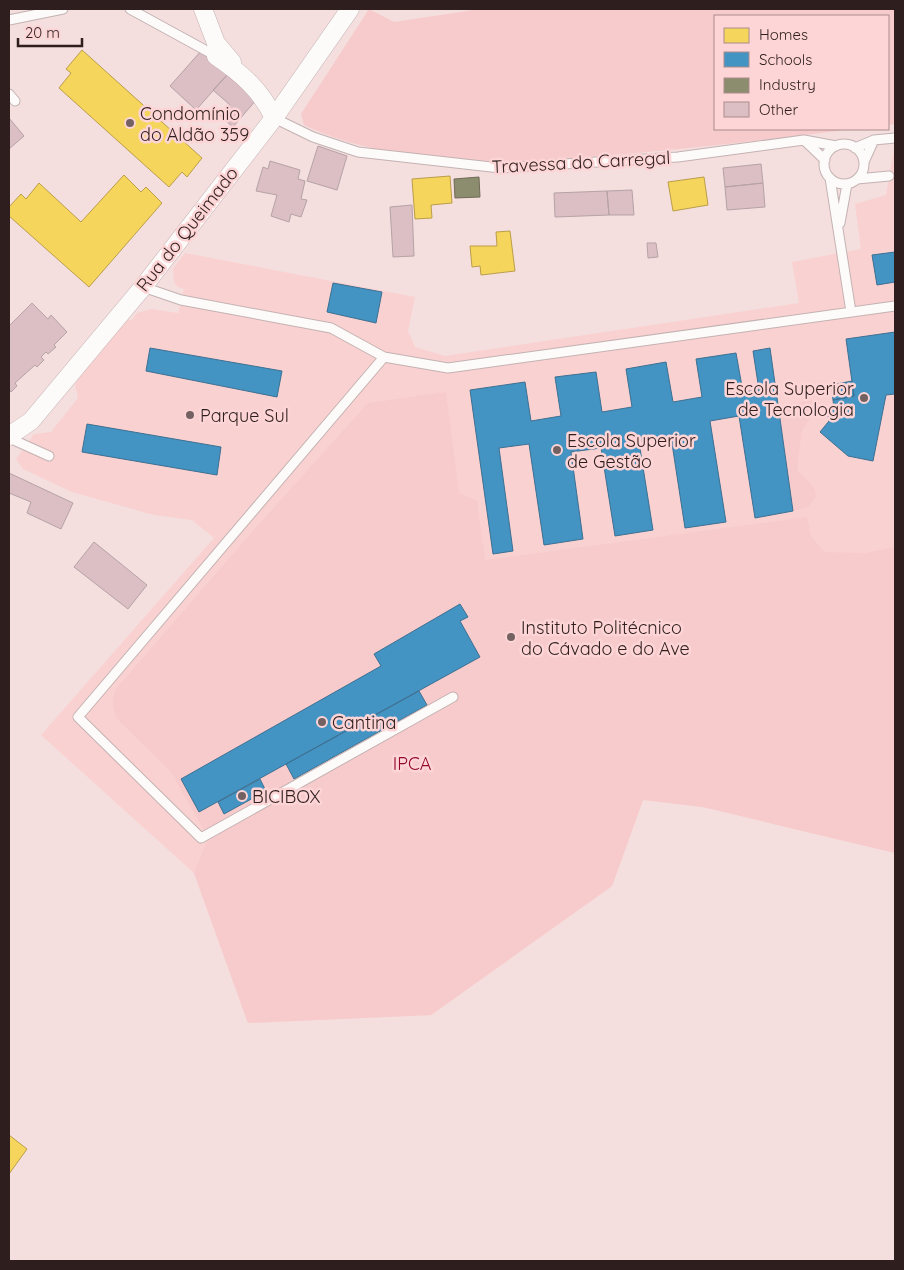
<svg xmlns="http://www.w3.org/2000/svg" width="904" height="1270" font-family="Quicksand,sans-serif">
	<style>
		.built { fill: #fad1d1 }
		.green { fill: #f7cbcb }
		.homes { fill: #f6d55c; stroke: #ba9e49 }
		.schools { fill: #4393c3; stroke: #3d7092 }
		.industry { fill: #8c8c6e; stroke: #706b56 }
		.building { fill: #dcbec5; stroke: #b5a3a6 }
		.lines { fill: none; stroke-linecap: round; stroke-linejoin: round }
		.lane-casing { stroke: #c4b2b2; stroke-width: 11 }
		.street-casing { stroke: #c4b2b2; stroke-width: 19 }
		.lane { stroke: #fdfafa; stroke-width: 9 }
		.street { stroke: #fdfafa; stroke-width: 18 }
		.poi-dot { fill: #746161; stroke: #fdd5d6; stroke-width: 2 }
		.labels { text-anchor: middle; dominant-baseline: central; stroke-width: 5; stroke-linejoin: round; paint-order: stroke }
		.poi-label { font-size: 18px; fill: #2f1e1e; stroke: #fdd5d6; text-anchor: start }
		.street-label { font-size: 18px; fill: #2f1e1e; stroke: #fdd5d6 }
		.park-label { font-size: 18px; fill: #93072a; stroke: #fdd5d6 }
	</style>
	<rect width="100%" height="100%" fill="#f4dede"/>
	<path class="built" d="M894 149 895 853 703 807 643 800 612 886 431 1015 248 1023 194 873 41 735 214 538 192 520 154 515 72 492 23 469 16 459 34 434 51 432 78 398 75 384 125 317 131 321 137 313 151 309 178 313 184 289 178 287 174 282 173 269 185 253 415 297 408 331 415 347 445 356 799 303 792 262 861 249 855 204 886 195Z"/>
	<path class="green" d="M369 9 394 22 480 9H895V124L888 125V16H715V129H855C770 139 685 150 599 156 568 158 535 163 504 162 438 160 364 154 304 125L301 114Z
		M446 392 459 493 477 501 485 560 807 517 811 536 824 552 865 553 895 547V853L703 807 643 800 612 886 431 1015 248 1023 194 873 208 838 171 772 119 721C112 710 112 702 115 690L251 533 368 403Z
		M814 400 816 410 802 430 797 470 815 489 816 497 808 507 793 511 778 406Z"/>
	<path class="homes" d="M82 50 202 158 187 177 182 172 169 187 59 88 71 73 66 69Z
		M124 175 141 192 146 187 162 203 89 287 9 216V207L21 194 26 199 39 183 81 222Z
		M450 176 452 203 431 205 432 218 415 219 412 179Z
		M704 177 708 205 673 211 668 182Z
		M510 231 515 271 481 275 480 266 472 267 470 246H497L496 232Z
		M9 1135 27 1149 9 1174Z"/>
	<path class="schools" d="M895 252V282L877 285 872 255Z
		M333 283 382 292 376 323 327 312Z
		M895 332V394L886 395 873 461 848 456 820 432 829 421 827 410 834 409 833 400 854 396 846 339Z
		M150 348 282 371 277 397 146 371Z
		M770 348 793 511 755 518 739 416 710 421 726 522 685 528 671 437 639 442 653 530 615 536 601 448 571 452 583 539 544 545 529 444 499 448 513 551 493 554 470 390 525 382 531 421 561 416 555 377 596 372 602 412 632 407 626 369 666 362 673 402 702 397 696 359 736 353 743 392 759 390 753 351Z
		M852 381 854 396 833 400 831 385Z
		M87 424 221 447 217 475 82 452Z
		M460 604 468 617 460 621 480 657 199 812 181 779 381 666 374 654Z
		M419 691 427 705 294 779 286 764Z
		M260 779 266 791 224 814 218 802Z"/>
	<path class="industry" d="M479 177 480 197 455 198 454 179Z"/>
	<path class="building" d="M201 51 227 75 196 110 170 86Z
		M227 75 256 100 233 127 220 116 230 105 213 90Z
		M9 118 24 136 9 149Z
		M318 146 347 156 337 190 307 181Z
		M270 161 300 170 298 179 305 181 301 199 307 200 301 217 291 214 289 222 271 216 277 195 256 191 263 167 268 169Z
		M761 164 763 183 725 187 723 168Z
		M763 183 765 207 727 210 725 187Z
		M632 190 634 215H609L607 191Z
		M607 191 609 215 555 217 554 193Z
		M412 205 414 256 393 257 390 207Z
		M647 243H656L658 257 648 258Z
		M32 303 48 319 51 315 67 332 54 345 56 347 48 354 46 352 41 357 44 360 37 367 35 365 15 383 17 386 11 392 9 389V326Z
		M9 473 73 503 61 529 27 513 31 502 9 493Z
		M94 542 147 585 128 609 74 567Z"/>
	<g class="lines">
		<defs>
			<path id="lane" d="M130 9 216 56
				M9 20 63 9
				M9 94 15 101
				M274 118 313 137 358 152 500 168 678 157 804 140 836 146
				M804 140 825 160
				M824 164a20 20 0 1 1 40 0a20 20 0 1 1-40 0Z
				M855 148 874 140 895 138
				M864 162 874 140
				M830 178 851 312
				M857 179 889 176
				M840 223 847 184
				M143 287 181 300 331 328 384 357 448 368 895 306
				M384 357 78 717 201 838 453 697
				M9 438 49 456"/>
			<path id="street" d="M203 9 216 43 232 62
				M216 56C241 73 261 90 274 118
				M9 436 31 421 143 287 274 118 350 9"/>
		</defs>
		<use href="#lane" class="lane-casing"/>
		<use href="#street" class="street-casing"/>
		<use href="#lane" class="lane"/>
		<use href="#street" class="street"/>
	</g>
	<g class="poi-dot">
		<circle cx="130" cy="123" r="5"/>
		<circle cx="864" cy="398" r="5"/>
		<circle cx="190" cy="415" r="5"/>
		<circle cx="557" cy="450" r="5"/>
		<circle cx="511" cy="637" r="5"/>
		<circle cx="322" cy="722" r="5"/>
		<circle cx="242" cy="796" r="5"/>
	</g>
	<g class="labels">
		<g class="poi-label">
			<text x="140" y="113">Condomínio<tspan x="140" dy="21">do Aldão 359</tspan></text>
			<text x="854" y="388" text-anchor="end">Escola Superior<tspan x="854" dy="21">de Tecnologia</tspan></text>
			<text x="200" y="415">Parque Sul</text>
			<text x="567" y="440">Escola Superior<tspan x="567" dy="21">de Gestão</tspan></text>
			<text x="521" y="627">Instituto Politécnico<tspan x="521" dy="21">do Cávado e do Ave</tspan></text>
			<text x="332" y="722">Cantina</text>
			<text x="252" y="796">BICIBOX</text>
		</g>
		<g class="street-label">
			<text transform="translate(581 162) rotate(-3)">Travessa do Carregal</text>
			<text transform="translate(187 229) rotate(-52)">Rua do Queimado</text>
		</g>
		<g class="park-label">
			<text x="412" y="763">IPCA</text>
		</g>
	</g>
	<rect width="904" height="1270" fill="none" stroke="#2f1e1e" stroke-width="20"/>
	<rect x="714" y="15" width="175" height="115" fill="#fdd5d6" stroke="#ab8c8c"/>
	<rect x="724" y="28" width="25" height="15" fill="#f6d55c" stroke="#ab8c8c"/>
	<text x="759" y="40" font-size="15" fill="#2f1e1e">Homes</text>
	<rect x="724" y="52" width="25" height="15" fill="#4393c3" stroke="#ab8c8c"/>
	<text x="759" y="65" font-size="15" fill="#2f1e1e">Schools</text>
	<rect x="724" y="78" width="25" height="15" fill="#8c8c6e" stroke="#ab8c8c"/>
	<text x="759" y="90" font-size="15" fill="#2f1e1e">Industry</text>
	<rect x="724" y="102" width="25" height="15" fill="#dcbec5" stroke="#ab8c8c"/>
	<text x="759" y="115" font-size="15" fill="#2f1e1e">Other</text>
	<path d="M18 38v8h64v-8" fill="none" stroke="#2f1e1e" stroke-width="2.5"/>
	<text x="25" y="38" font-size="15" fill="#2f1e1e" stroke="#fdd5d6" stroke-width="4" paint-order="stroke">20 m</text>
</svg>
